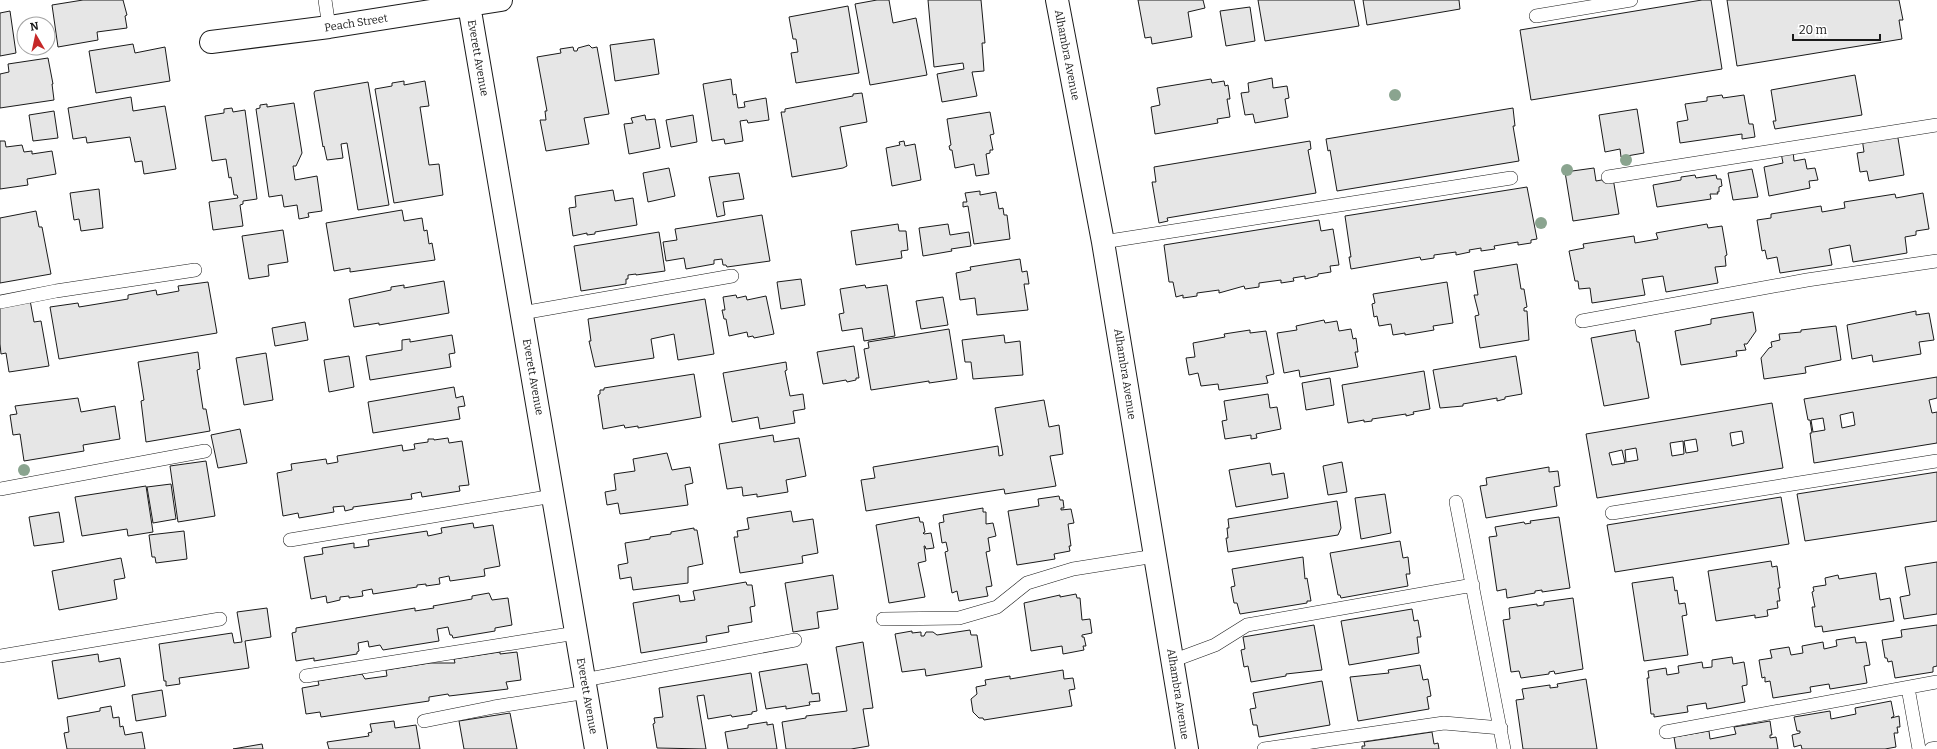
<svg xmlns="http://www.w3.org/2000/svg" width="1937" height="749" font-family="Bitter,serif">
	<style>
		.building { fill: #e6e6e6; stroke: #1a1a1a; fill-rule: evenodd }
		.lines { fill: none; stroke-linecap: round; stroke-linejoin: round }
		.service-casing { stroke: #1a1a1a; stroke-width: 14 }
		.minor-casing { stroke: #1a1a1a; stroke-width: 24 }
		.tertiary-casing { stroke: #1a1a1a; stroke-width: 24 }
		.service { stroke: #fff; stroke-width: 13 }
		.minor { stroke: #fff; stroke-width: 22 }
		.tertiary { stroke: #fff; stroke-width: 22 }
		.tree { fill: #8aa48f }
		.labels { text-anchor: middle; dominant-baseline: central; stroke-width: 3; stroke-linejoin: round; paint-order: stroke }
		.street-label { font-size: 11px; fill: #1a1a1a; stroke: #fff }
	</style>
	<rect width="100%" height="100%" fill="#fff"/>
	<path class="building" d="M83 0H123L127 15 125 16 127 28 97 32 98 40 58 47 52 5Z
		M877 0H889L893 23 916 18 927 75 870 85 855 4Z
		M928 0H981L985 43H982L984 71 972 72 977 96 942 102 937 74 964 69 963 63 934 67Z
		M1138 0H1203L1205 8 1188 12 1192 37 1152 44 1151 37 1145 38Z
		M1258 0H1354L1359 26 1265 41Z
		M1363 0H1459L1460 9 1367 25Z
		M1702 0H1711L1722 69 1531 100 1520 30Z
		M1727 0H1899L1903 20H1899L1902 39 1737 66Z
		M848 6 859 73 796 83 791 53 798 52 796 39H793L789 17Z
		M1250 7 1255 41 1226 46 1220 11Z
		M10 11 16 53 0 56V13Z
		M654 39 659 74 615 81 610 45Z
		M133 44 135 53 165 47 170 81 96 93 89 51Z
		M589 45 592 48 597 47 609 114 584 118 589 144 546 151 540 120H546L545 111H547L537 57 561 53 560 49 573 47 574 51H577L578 48Z
		M48 58 53 84H52L54 100 0 108V74L9 72 8 64Z
		M1855 75 1862 115 1775 129 1773 121H1776L1771 90Z
		M1272 78 1273 88 1287 86 1289 98 1285 99 1288 117 1255 123 1253 114 1245 115 1241 93 1249 92 1248 83Z
		M731 79 733 95 736 94 738 108 745 107 744 102 766 98 769 120 748 123 747 120 740 121 743 141 725 144 724 139 712 141 703 84Z
		M1211 79 1212 83 1224 81 1225 86 1228 85 1230 99H1227L1230 117 1217 119 1218 123 1155 134 1151 107 1160 105 1157 88Z
		M404 81V85L425 81 429 106 420 107 429 165 439 164 443 195 394 203 375 89 392 86V83Z
		M368 82 389 205 358 210 347 143 341 144 343 158 327 160 324 146 323 147 314 93 315 91Z
		M862 93 867 122 840 127 847 166 843 168 792 177 781 112H785V109L853 96V94Z
		M1722 95 1723 98 1744 95 1749 124H1753L1755 137 1742 139V134L1680 143 1677 122 1688 120 1685 104 1707 101V97Z
		M131 97 133 111 165 106 176 169 144 174 142 161 135 162 130 137 87 143 86 137 73 139 68 108Z
		M294 103 302 153 296 166H293L295 180 317 176 322 211 308 213 309 217 299 219 297 205 284 207 282 195 269 197 256 109 260 108V105L267 104V107Z
		M232 108 233 112 245 110 257 199 243 201V204L240 205 243 226 213 230 209 202 238 198 237 195H234L231 177 229 178 226 159 212 161 205 116 224 113V109Z
		M1513 108 1515 126H1513L1519 161 1337 191 1330 150 1328 151 1326 139Z
		M1637 109 1644 153 1621 157 1620 149 1605 152 1599 115Z
		M54 111 58 138 33 141 29 115Z
		M990 112 994 134 990 135 993 150H990V153L986 154 989 174 976 176 974 164 955 168 952 150H950L949 146 951 145 947 119Z
		M645 115 646 120 655 119 660 148 629 154 624 124 633 123 631 118Z
		M693 115 697 142 671 147 666 120Z
		M1897 132 1904 175 1869 181 1867 171 1860 172 1857 153 1864 152 1862 138Z
		M0 141H5L6 147 22 145 24 152 32 151V154L52 151 56 174 27 179 28 185 0 189Z
		M904 141 905 146 915 144 921 180 892 186 886 148 900 145 899 142Z
		M1310 141 1311 149 1308 150 1316 193 1167 218 1168 221 1159 223 1152 182H1156L1154 167Z
		M1793 151 1794 161 1805 159 1807 169 1815 168 1818 180 1809 181 1810 188 1769 196 1764 167 1783 163 1781 153Z
		M669 168 675 196 648 202 643 173Z
		M1594 168 1596 181 1613 178 1619 214 1573 221 1565 172Z
		M1752 169 1758 197 1733 200 1728 173Z
		M739 173 744 199 723 202 725 215 717 217 709 177Z
		M1695 175 1696 178 1716 175 1717 179H1721L1722 186 1719 187V192H1717L1718 194H1710L1711 199 1657 207 1653 185 1681 180V177Z
		M1527 187 1537 239 1531 240V243L1518 245V242L1494 246 1495 249 1481 251V248L1469 250 1470 252 1456 255V252L1434 255V258L1421 260 1420 257 1351 269 1349 257H1351L1345 216Z
		M99 189 103 228 81 231 79 219 74 220 70 193Z
		M613 190 615 201 633 198 637 225 595 232V234L587 235V233L573 236 569 208 576 207 575 196Z
		M980 191V195L996 192 999 209 1003 208 1004 215H1007L1010 239 974 244 968 206 963 207V202H967L965 193Z
		M1923 193 1929 229 1916 231V235L1905 237 1907 253 1853 262 1850 245 1829 249 1832 265 1780 273 1777 257 1767 259 1765 250 1762 251 1757 220 1771 218V214L1821 206 1822 212 1845 208 1844 202 1895 194 1896 198Z
		M402 210 404 221 422 218 424 231 427 230 429 244 432 243 435 260 350 272V268L334 271 326 223Z
		M36 211 39 227H42L51 274 0 283V218Z
		M762 215 770 261 727 267 726 265H723L722 259 714 260V264L686 269 684 258 666 261 663 242 677 240 675 229Z
		M1319 220 1321 231 1333 229 1339 265 1330 266 1331 272 1318 274V276L1305 279V276L1293 278 1294 281 1281 283V280L1259 283V287L1245 289 1244 286 1219 293V290L1197 293V296L1183 298V295L1176 297 1173 282H1169L1164 245Z
		M898 224 899 231H906L908 250 901 251 902 258 856 265 851 231Z
		M948 224 950 235 969 232 971 246 951 249 952 251 923 256 919 228Z
		M1707 224 1708 228 1722 226 1727 255 1725 256 1726 266 1715 267 1718 283 1666 292 1663 276 1642 279 1645 295 1592 303 1590 288 1579 289 1578 281H1575L1569 251 1584 248 1583 244 1634 236 1635 243 1658 239 1656 233Z
		M283 230 288 262 268 265 269 276 249 279 242 236Z
		M659 232 665 271 636 275V274L628 275V279H626V284L581 291 574 246Z
		M1020 259 1022 272 1027 271 1029 284H1024L1028 310 977 315 975 298 960 300 956 273 971 270 970 267Z
		M1517 264 1521 289H1524L1527 307 1524 308V311H1527L1529 340 1480 348 1475 316 1479 315 1474 295H1478L1474 271Z
		M801 279 805 305 781 309 777 282Z
		M444 281 449 313 379 325V323L354 327 349 299 391 290V287L404 285V288Z
		M208 282 217 333 59 359 50 307 78 303 79 307 128 299V295L156 290 157 295 179 291 178 286Z
		M1447 282 1453 323 1433 326 1434 330 1405 335V333L1393 335 1391 324 1379 326 1377 316 1374 317 1372 304 1375 303 1373 294Z
		M865 285 866 288 887 285 895 336 864 341 862 328 842 331 839 314 844 313 840 289Z
		M736 295 737 298 746 296 747 300 766 296 774 334 754 338 753 336 748 337 747 332 729 336 726 319H724L722 310H725L723 297Z
		M943 297 948 325 921 329 916 301Z
		M705 299 714 354 678 360 674 334 651 339 654 358 595 367 589 341H591L588 319Z
		M30 300 34 322 41 321 49 366 9 372 6 353 1 354 0 344V305Z
		M1916 311V315L1929 313 1934 340 1919 342 1921 354 1873 362 1872 355 1852 359 1847 325Z
		M1753 312 1756 331 1747 344H1744L1746 350 1736 351 1737 356 1681 365 1675 331 1711 324V319Z
		M1324 320 1325 323 1337 321 1339 331 1351 329 1353 339 1356 338 1358 352H1355L1358 367 1300 377 1299 370 1284 373 1277 333 1297 330 1296 326Z
		M305 322 308 340 275 346 272 328Z
		M1836 326 1841 360 1805 367 1806 373 1764 379 1761 358 1769 348 1772 347 1771 342 1780 340 1779 334 1801 332V330Z
		M949 329 957 379 929 383V381L871 390 864 349 869 348 868 342Z
		M1250 330V333L1266 331 1274 374 1266 376 1268 383 1219 390 1218 384 1201 386 1198 373 1189 375 1186 358 1195 357 1193 343 1225 337 1224 334Z
		M1635 330 1637 342H1639L1649 398 1604 406 1591 338Z
		M452 335 455 353 449 354 451 367 370 380 366 356 402 350V340L410 339V342Z
		M1004 335 1005 343 1020 341 1023 375 973 379 971 362H965L962 340Z
		M854 346 859 378H856V380L847 382 846 380 823 384 817 352Z
		M198 352 200 369 197 370 203 409H206L210 431 146 442 141 401 144 400 138 362Z
		M266 353 273 400 244 405 236 358Z
		M349 356 354 387 329 392 324 360Z
		M1516 356 1522 394 1505 397V399L1497 401V398L1463 404V406L1440 408 1433 370Z
		M786 362 787 370 785 371 790 396 803 394 805 409 793 411 795 423 760 429 758 417 732 422 723 373Z
		M1424 371 1430 409 1413 412 1414 414 1406 416V414L1372 419V421L1364 422V420L1348 423 1342 385Z
		M694 374 701 417 638 428V426L625 428 624 425 603 429 598 395 600 394V390H604V388Z
		M1937 377V398L1929 400 1932 413 1937 412V443L1814 463 1810 433H1812L1810 420H1808L1804 399ZM1853 412 1855 425 1842 428 1840 415ZM1823 418 1825 430 1813 432 1811 420Z
		M1330 378 1334 405 1306 410 1302 383Z
		M454 387 456 398 463 396 465 406 458 407 460 419 373 433 368 402Z
		M1268 394 1270 408 1277 407 1281 429 1256 434 1257 438 1251 439V435L1225 439 1222 421 1227 420 1224 401Z
		M78 398 81 412 115 406 120 439 83 445 84 451 24 461 20 434 13 435 10 415 17 414 15 406Z
		M1044 400 1049 427 1059 425 1063 454 1050 456 1056 486 1005 494 1004 489 866 511 861 480 875 478 873 467 998 446 999 456 1003 455 995 408Z
		M1772 403 1783 468 1597 498 1586 434ZM1742 431 1744 443 1732 446 1730 433ZM1696 439 1698 451 1686 453 1684 441ZM1683 441 1684 454 1672 456 1670 443ZM1636 448 1638 460 1626 462 1625 450ZM1622 450 1625 463 1612 465 1609 453Z
		M240 429 247 463 218 468 211 435Z
		M773 435 774 442 799 438 806 476 786 480 788 492 757 497V494L743 496 742 487 727 489 719 444Z
		M448 438 449 443 462 441 469 485 459 486 460 491 422 497 421 492 411 494 412 499 353 507V509L345 511 344 506 333 507 334 512 299 518 298 513 283 516 277 473 292 470 291 464 326 459 327 464 338 462 337 456 402 445 403 451 415 449 414 444 428 442V439H434V440Z
		M667 453 672 470 690 467 693 483 685 485 688 505 620 514 618 503 607 505 605 492 616 490 614 474 635 471 633 459Z
		M206 461 215 516 178 522 170 466Z
		M1342 462 1347 492 1328 495 1323 466Z
		M1270 463 1272 475 1284 473 1288 498 1236 507 1229 470Z
		M1549 467V472L1558 471 1560 486 1554 487 1557 506 1486 518 1480 486 1487 485 1486 478Z
		M1937 472V521L1805 541 1797 494Z
		M171 484 176 519 153 523 147 487Z
		M146 486 153 532 128 536 127 529 82 536 75 497Z
		M1385 494 1391 533 1361 539 1355 498Z
		M1059 496 1060 500H1063L1064 508H1061V510L1071 509 1074 523 1068 524 1071 546H1069L1070 551 1054 554 1055 559 1017 565 1008 511 1039 506 1038 499Z
		M1781 497 1789 544 1615 572 1607 525Z
		M1337 501 1341 528 1338 535 1228 552 1226 538H1228L1227 528H1229L1228 519Z
		M983 508V512H986V524L993 523 996 536 988 538 990 551 986 552 992 586 986 587 988 596 959 601 957 591 952 593 945 552 948 551 946 542 942 543 939 523 944 522 943 515Z
		M791 511 793 522 813 519 818 553 802 556 803 563 740 573 734 537H738L737 531 749 529 747 518Z
		M59 512 64 542 34 546 29 517Z
		M919 517 920 522H923L925 532 923 533 924 534 931 533 934 548 926 549 925 546H924L926 561 918 563 925 597 889 603 876 525Z
		M1559 517 1570 588 1542 592V590L1535 591V593L1507 598 1506 589 1497 591 1489 537 1497 536 1495 527 1524 522 1525 524 1531 523 1530 521Z
		M473 523 474 528 493 525 500 566 484 569 485 576 450 581 449 576 439 578 440 584 426 586V584L417 585V587L373 594 372 589 362 591 363 596 349 598V596L340 597V600L327 603 326 596 311 599 304 557 323 554 322 548 354 543V548L369 546 368 540 427 531 428 536 442 533 441 528Z
		M694 528V530H697L703 564 688 567V583L633 590 631 577 620 579 618 565 628 563 625 543 650 539V537L671 534V532Z
		M184 531 187 559 156 563 155 557H152L149 535Z
		M1400 541 1403 558 1408 557 1410 574H1406L1408 586 1341 598 1340 595H1338L1330 553Z
		M1303 557 1305 579 1307 578 1311 601H1307V603L1240 614 1237 603H1234L1231 587 1235 586 1232 569Z
		M121 558 125 578 114 580 117 599 59 610 52 571Z
		M1771 561 1772 567 1777 566 1780 588H1778L1780 601H1777L1778 608 1767 610 1768 616 1755 618V615L1716 621 1708 571Z
		M1937 562V614L1904 619 1900 597 1910 595 1905 567Z
		M1876 573 1880 600 1890 598 1894 621 1823 632 1822 626 1815 627 1812 607H1815L1812 592 1814 591 1813 587 1826 585 1825 578 1838 575 1839 579Z
		M833 575 838 609 817 612 819 628 793 632 785 583Z
		M1673 577 1675 591 1677 590 1679 604 1685 603 1687 615 1682 616 1688 655 1644 661 1632 583Z
		M746 582 747 585H752L755 606 750 607 752 622 728 626 729 632 706 636 707 642 641 653 633 603 679 595 680 602 695 600 693 591Z
		M489 593 492 600 508 598 512 625 495 628V631L453 638 452 635H450L448 627 437 629 439 641 383 650 380 645 369 647 368 641 358 643 359 651 357 652V654L314 661V658L296 661 292 633 296 632V628L415 608V611L434 608 433 606 472 599V596Z
		M1076 594 1077 598H1080L1082 620 1090 619 1092 633 1082 635V637H1084L1086 646H1083L1084 650 1063 654 1062 646 1031 651 1024 603 1060 595V597Z
		M1573 598 1583 669 1555 674 1554 671 1549 672V674L1521 678 1519 671 1511 672 1503 620 1510 619 1509 608 1537 604V606L1544 605V602Z
		M267 608 271 637 245 641 249 668 179 678 180 684 166 686V681H164L159 644 232 633 234 643 242 642 237 612Z
		M1412 609 1414 621 1418 620 1421 637H1417L1419 653 1349 665 1341 621Z
		M1314 625 1322 670 1286 674V676L1251 682 1248 666 1244 667 1241 650 1245 649 1243 637Z
		M1937 625V666L1933 667V672L1895 678 1892 661 1888 662 1887 658H1885L1882 640 1902 637 1901 630Z
		M970 630 971 635H977L982 667 926 676 925 669 902 672 895 634 912 631V633L921 632V636H924L926 632H933L937 635Z
		M1855 637 1856 643 1866 642 1870 665 1864 666 1867 683 1830 689 1829 684 1810 687 1811 692 1773 698 1770 681 1765 682V677L1762 678 1759 660 1772 658 1770 650 1789 647 1791 655 1803 653 1802 646 1823 642 1824 649 1837 646 1836 640Z
		M863 642 873 708 863 709 869 746 851 749H786L782 722 806 718V716L847 711 836 647Z
		M500 652V654L517 652 521 680 506 682 508 689 449 696 448 694 429 697V701L321 717 320 712 306 714 302 688 319 685 318 681 362 674 365 679 387 676 386 670 430 663H455L454 659Z
		M98 654 99 662 120 658 125 686 58 699 52 661Z
		M1732 657 1733 664 1744 662 1747 680V685L1742 686 1745 702 1707 709 1706 703 1687 706 1688 712 1654 717V714H1651L1647 678H1649L1648 671 1666 668 1667 675 1679 673 1678 666 1702 662 1703 668 1712 667V660Z
		M807 664 812 694 819 693 820 701 809 702 810 705 786 709V706L766 709 759 672Z
		M1420 665 1423 680 1428 679 1431 696 1427 697 1429 709 1358 721 1350 677 1389 673 1388 670Z
		M1063 670 1064 679 1073 678 1075 689 1069 690 1072 706 984 720 983 718H979L973 712 971 699 977 694 976 687 986 685 985 680 1010 676V679Z
		M751 673 757 711 752 712V714L732 717 731 715 708 719 704 695 697 696 706 749 657 748 653 724 655 723 654 718 663 717 659 688Z
		M1586 679 1597 749H1523L1516 700 1524 699 1522 689 1550 685V688L1558 687 1557 684Z
		M1322 681 1330 725 1259 737 1257 725H1253L1250 709 1256 708 1253 693Z
		M162 690 166 716 136 721 132 695Z
		M1891 701 1894 716 1891 718 1899 716 1900 727H1897L1898 733H1894L1896 747 1885 749H1802L1801 745 1794 747 1792 735 1800 733V731H1797L1794 717 1830 711 1831 719 1856 714 1855 708Z
		M111 706 113 718 119 717 120 727 123 726 125 735 142 732 145 749H67L64 733 69 732 67 717 100 711V708Z
		M510 713 517 749H464L459 721Z
		M394 721 395 728 416 725 420 749H329L327 742 369 736 368 733 372 732 370 724Z
		M1770 721 1772 735H1770V738L1776 737 1778 749H1676L1674 737 1709 731 1710 739 1736 734 1734 727Z
		M767 722V725L773 724 777 749H728L725 732 748 728V725Z
		M1432 732 1434 744 1438 743 1439 749H1362V746H1365L1364 742Z
		M262 744 263 749H233Z"/>
	<g class="lines">
		<defs>
			<path id="service" d="M325 0 329 27
				M1536 16 1631 0
				M1608 177 1937 125
				M1103 242 1511 178
				M0 302 56 291 195 270
				M522 313 732 276
				M1582 321 1807 280 1937 261
				M0 489 205 451
				M1456 502 1504 749
				M1612 513 1937 461
				M290 540 553 496
				M883 619 959 618 997 607 1027 583 1073 569 1155 556
				M0 656 220 619
				M1172 661 1215 645 1247 625 1473 585
				M306 676 576 633
				M584 680 795 640
				M1908 688 1919 749
				M424 721 494 707 587 692
				M1666 732 1937 682
				M1264 749 1444 723 1501 728
				M1931 749 1937 748"/>
			<path id="minor" d="M469 5 596 749
				M211 42 329 27 501 0"/>
			<path id="tertiary" d="M1057 0 1103 242 1187 749"/>
		</defs>
		<use href="#service" class="service-casing"/>
		<use href="#minor" class="minor-casing"/>
		<use href="#tertiary" class="tertiary-casing"/>
		<use href="#service" class="service"/>
		<use href="#minor" class="minor"/>
		<use href="#tertiary" class="tertiary"/>
	</g>
	<g class="tree">
		<circle cx="1395" cy="95" r="6"/>
		<circle cx="1626" cy="160" r="6"/>
		<circle cx="1567" cy="170" r="6"/>
		<circle cx="1541" cy="223" r="6"/>
		<circle cx="24" cy="470" r="6"/>
	</g>
	<g class="labels">
		<g class="street-label">
			<text transform="translate(356 23) rotate(-9)">Peach Street</text>
			<text transform="translate(1067 55) rotate(79)">Alhambra Avenue</text>
			<text transform="translate(478 58) rotate(80)">Everett Avenue</text>
			<text transform="translate(1125 374) rotate(81)">Alhambra Avenue</text>
			<text transform="translate(533 377) rotate(80)">Everett Avenue</text>
			<text transform="translate(1178 694) rotate(81)">Alhambra Avenue</text>
			<text transform="translate(587 696) rotate(80)">Everett Avenue</text>
		</g>
	</g>
	<g transform="translate(36 36) rotate(351)"><circle r="19" fill="#ffffff" stroke="#a3a3a3"/>
	<path d="M0-3L7 15L0 10L-7 15Z" fill="#c62828"/>
	<text y="-6" font-size="11" font-weight="bold" text-anchor="middle" fill="#1a1a1a">N</text>
	</g>
	<path d="M1793 34v6h87v-6" fill="none" stroke="#1a1a1a" stroke-width="2"/>
	<text x="1799" y="34" font-size="12" fill="#1a1a1a" stroke="#ffffff" stroke-width="3" paint-order="stroke">20 m</text>
</svg>
